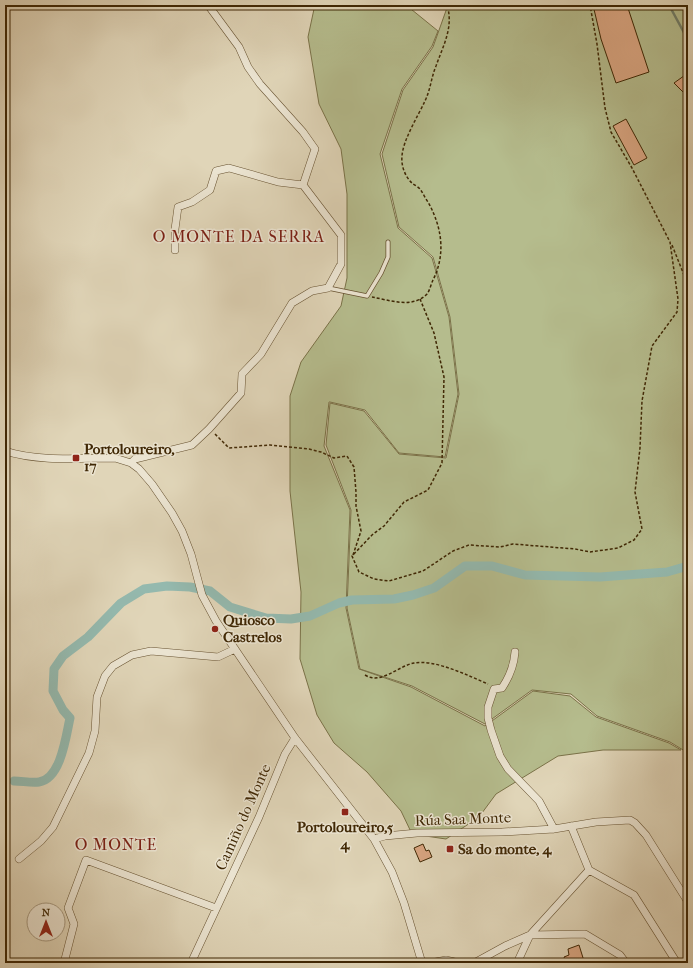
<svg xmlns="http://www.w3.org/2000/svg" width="693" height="968" font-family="'IM FELL French Canon',serif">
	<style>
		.green { fill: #b5bc8d; stroke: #7a7248 }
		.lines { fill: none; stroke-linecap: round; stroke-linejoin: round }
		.stream { stroke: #727f6a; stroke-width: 2.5 }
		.canal { stroke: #94b9ae; stroke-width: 9 }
		.building { fill: #daa682; stroke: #3f2704 }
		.service-casing { stroke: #675231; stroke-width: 5 }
		.minor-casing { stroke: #675231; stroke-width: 8 }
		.path { stroke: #3f2704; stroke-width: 1.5; stroke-dasharray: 3 2; stroke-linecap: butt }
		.service { stroke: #ebe4d1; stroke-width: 3.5 }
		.minor { stroke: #ebe4d1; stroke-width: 7 }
		.poi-dot { fill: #8f2418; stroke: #ebe4d1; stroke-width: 1.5 }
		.labels { text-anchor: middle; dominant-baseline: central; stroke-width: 3; stroke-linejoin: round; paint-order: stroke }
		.poi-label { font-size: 15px; font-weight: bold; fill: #3f2704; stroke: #ebe4d1; text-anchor: start }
		.street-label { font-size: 15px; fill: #3f2704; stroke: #ebe4d1 }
		.neighbourhood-label { font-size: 16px; letter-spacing: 1px; fill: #7a1f14; stroke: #ebe4d1 }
	</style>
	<rect width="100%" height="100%" fill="#e0d5b8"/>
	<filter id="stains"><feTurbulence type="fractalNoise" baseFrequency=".005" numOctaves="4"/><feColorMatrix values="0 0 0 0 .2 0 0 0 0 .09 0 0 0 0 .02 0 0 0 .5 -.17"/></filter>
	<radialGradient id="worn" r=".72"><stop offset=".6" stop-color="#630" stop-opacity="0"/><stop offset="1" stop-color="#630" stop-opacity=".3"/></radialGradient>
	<path class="green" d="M317 5H406L438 31 432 46 402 89 380 154 398 228 432 258 449 317 458 394 445 457 399 453 365 410 330 402H329L324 446 350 510 346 608 359 669 411 687 485 726 533 691 570 696 596 717 669 743 681 750H603L558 756 496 794 479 817 446 839 412 834 401 811 367 772 334 743 317 715 300 659 301 592 290 491V396L301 362 341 306 347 278V194L341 149 319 104 308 37 314 9Z
		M448 5H688V753L670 742 597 716 571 694 532 690 485 724 412 686 360 669 347 608 351 510 326 445 330 403 364 411 399 454 446 458 459 394 450 317 433 257 399 227 382 154 403 90 433 47Z"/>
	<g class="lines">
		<path class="stream" d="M669 5 688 40"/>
		<path class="canal" d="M14 781C22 781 31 783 39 782 61 779 66 736 70 718L63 710 53 691 54 669 63 656 88 637 121 603 144 589 167 586 190 587 210 591 230 607 266 618 291 619 310 616 339 603 352 600 394 599 413 595 434 588 465 566H492L525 575 600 577 667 572 688 566"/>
	</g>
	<path class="building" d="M593 5H627L649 72 616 83 601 39Z
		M688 73V97L674 83Z
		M626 119 647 158 634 165 613 126Z
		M423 844 426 851 429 850 432 857 420 862 414 848Z
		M579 945 584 961 578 963H566L564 957 569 955 568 949Z"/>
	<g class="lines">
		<defs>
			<path id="service" d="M328 288 367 296 381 273 388 257V242"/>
			<path id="minor" d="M175 250V229L178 207 192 202 210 190 216 171 229 168 278 182 303 185
				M5 451C39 462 80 458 115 458L131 463 139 469 152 484 172 513 182 531 191 554 202 595 216 621 295 738 374 839 392 872 404 903 422 963
				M131 463 135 459 192 445 209 429 241 393 242 374 261 354 292 303 312 291 328 288 341 264V235L303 185 315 149 303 132 260 84 248 67 239 47 208 5
				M515 652C514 666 510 676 502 688L494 689 488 707V718L491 730 500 756 508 769 539 801 554 829
				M374 839 385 836 417 833 502 832 554 829 596 822 630 820 635 823 646 835 688 902
				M19 859 41 841 53 827 89 753 95 731 97 697 105 676 113 666 132 655 151 651 218 657 235 649
				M589 870 634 895 677 963
				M64 963 74 924 68 908 86 860 216 908
				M191 963 259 817 285 754 295 738
				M430 963 446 960 459 963
				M474 963 505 946 530 935 589 870 571 826
				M517 963 530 935 585 934 620 955 626 963"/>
		</defs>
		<use href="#service" class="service-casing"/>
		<use href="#minor" class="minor-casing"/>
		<path class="path" d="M684 5 688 14
			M672 245 684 275 688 282
			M372 297C389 300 413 309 427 294 430 290 431 284 433 280 446 254 442 227 428 202 425 198 423 193 420 189 418 187 415 185 413 184 405 177 401 166 402 156 403 140 418 116 425 101 431 88 431 78 436 66 443 46 454 27 447 5
			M420 299 434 333 444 377 442 463 428 490 404 502 384 526 372 535 352 556 359 572 374 579 389 581 423 571 453 551 469 545 500 547 513 544 575 549 590 552 618 548 634 540 642 529 635 492 640 448 642 401 652 346 677 312 678 299 670 242 632 168 611 132 605 108 597 44 590 5
			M215 434 229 448 270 445 309 449 321 452 334 458 347 456 354 467 356 492V506L361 531 353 555
			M365 675C381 685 398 666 414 663 435 659 469 676 488 684"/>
		<use href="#service" class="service"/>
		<use href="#minor" class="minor"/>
	</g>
	<g class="poi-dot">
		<rect x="72" y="454" width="8" height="8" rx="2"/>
		<circle cx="215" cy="629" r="4"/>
		<rect x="341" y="808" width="8" height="8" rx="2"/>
		<rect x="446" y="845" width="8" height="8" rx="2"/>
	</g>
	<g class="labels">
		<g class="poi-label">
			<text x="84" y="449">Portoloureiro,<tspan x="84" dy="17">17</tspan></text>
			<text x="223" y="620">Quiosco<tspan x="223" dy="17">Castrelos</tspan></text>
			<text x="345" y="827" text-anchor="middle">Portoloureiro,5<tspan x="345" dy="17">4</tspan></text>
			<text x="458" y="849">Sa do monte, 4</text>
		</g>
		<g class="street-label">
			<text transform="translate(243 817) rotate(-66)">Camiño do Monte</text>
			<text transform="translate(463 819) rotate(-2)">Rúa Saa Monte</text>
		</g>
		<g class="neighbourhood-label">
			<text x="239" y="236">O MONTE DA SERRA</text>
			<text x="116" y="844">O MONTE</text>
		</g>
	</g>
	<rect width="693" height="968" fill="none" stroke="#e0d5b8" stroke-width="20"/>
	<rect x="6" y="6" width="681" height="956" fill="none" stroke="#3f2704" stroke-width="2"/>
	<rect x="10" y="10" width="673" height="948" fill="none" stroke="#3f2704"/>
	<g transform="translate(46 922)"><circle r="19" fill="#ebe4d1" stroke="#a6987f"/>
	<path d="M0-3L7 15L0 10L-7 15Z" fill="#8f2418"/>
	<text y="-6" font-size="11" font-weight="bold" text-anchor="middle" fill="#3f2704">N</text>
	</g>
	<rect width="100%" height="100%" filter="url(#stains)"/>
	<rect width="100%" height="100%" fill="url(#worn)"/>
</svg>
